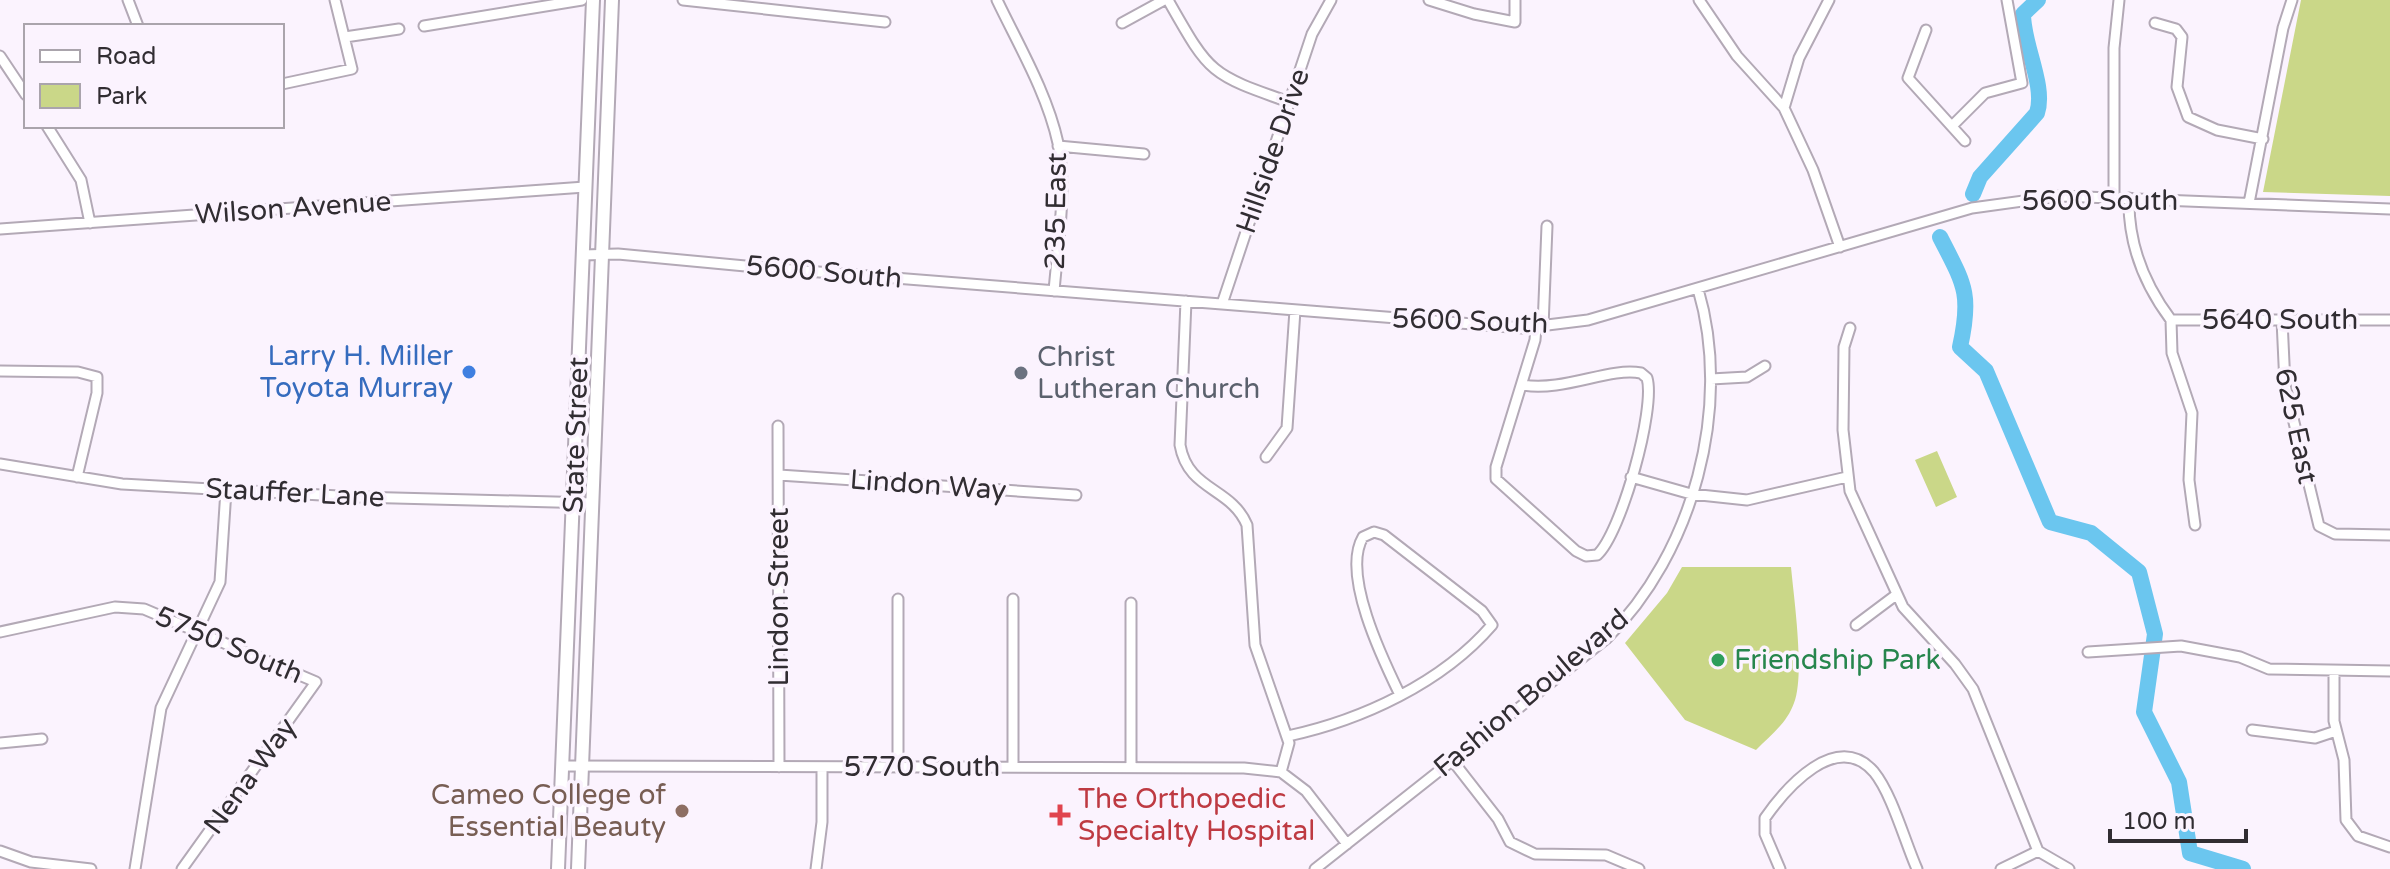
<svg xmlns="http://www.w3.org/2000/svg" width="2390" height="869" font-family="'Varela Round',sans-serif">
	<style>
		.green { fill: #cad788 }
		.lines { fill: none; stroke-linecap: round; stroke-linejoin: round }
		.river { stroke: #6bc6ef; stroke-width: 16 }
		.minor-casing { stroke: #b3a9b6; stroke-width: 13 }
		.major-casing { stroke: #b3a9b6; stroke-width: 16 }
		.minor { stroke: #fff; stroke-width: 9 }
		.major { stroke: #fff; stroke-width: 12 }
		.shop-dot { fill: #3f7fe0; stroke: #fbf3fe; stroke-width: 3 }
		.worship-dot { fill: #6b7280; stroke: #fbf3fe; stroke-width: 3 }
		.leisure-dot { fill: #2e9e5b; stroke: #fbf3fe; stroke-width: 3 }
		.education-dot { fill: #8d6e63; stroke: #fbf3fe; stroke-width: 3 }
		.health-dot { fill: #e0444e; stroke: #fbf3fe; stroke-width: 3 }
		.labels { text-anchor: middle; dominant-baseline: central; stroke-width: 7; stroke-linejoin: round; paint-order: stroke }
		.street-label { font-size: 28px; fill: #312d32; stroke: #fbf3fe }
		.shop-label { font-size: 28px; fill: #366cbe; stroke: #fbf3fe; text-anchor: end }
		.worship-label { font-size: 28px; fill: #5b616d; stroke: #fbf3fe; text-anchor: start }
		.leisure-label { font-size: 28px; fill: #27864d; stroke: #fbf3fe; text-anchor: start }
		.education-label { font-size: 28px; fill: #785e54; stroke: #fbf3fe; text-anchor: end }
		.health-label { font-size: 28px; fill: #be3a42; stroke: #fbf3fe; text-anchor: start }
	</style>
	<rect width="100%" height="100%" fill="#fbf3fe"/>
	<path class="green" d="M2301 0H2390V196L2263 192Z
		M1937 451 1957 497 1936 507 1915 460Z
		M1682 567H1791C1794 599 1805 675 1794 703 1787 723 1770 736 1756 750L1685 720 1625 643 1667 593Z"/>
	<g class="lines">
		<path class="river" d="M1973 194 1980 177 2037 113C2046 86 2023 45 2023 14L2038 0
			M1940 237C1964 284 1972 293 1960 347L1986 371 2050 522 2091 533 2139 572 2155 634 2144 712 2179 782 2190 853 2243 869"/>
		<defs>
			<path id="minor" d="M128 0 138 26
				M683 0 885 22
				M997 0C1019 46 1047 93 1058 143 1067 190 1058 243 1054 291
				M1168 0C1210 74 1209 74 1289 102
				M1429 0 1474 14 1515 22V0
				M1699 0 1737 56 1784 108 1813 170 1840 247
				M1122 23 1164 0
				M2155 23 2176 29 2182 37 2177 87 2188 117 2217 130 2263 139
				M424 26 582 0
				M1926 30 1908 78 1965 141
				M345 37 399 29
				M0 56 26 95
				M282 84 352 69 335 0
				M1784 108 1799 58 1829 0
				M1953 125 1985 93 2022 83 2007 0
				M47 126 81 180 90 223
				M1058 146 1144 154
				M2114 197V48L2119 0
				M2129 198C2128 243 2144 284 2171 320
				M2249 203 2283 28 2292 0
				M0 229 585 187
				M583 255 618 254 756 267 1523 328 1588 320 1972 208 2060 196 2390 209
				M1186 301 1180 445C1188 491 1231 487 1247 525L1255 645 1289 743 1281 772 1306 791 1347 844
				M1222 304 1312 34 1331 0
				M2171 320H2390
				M2171 320 2172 353 2192 413 2189 480 2195 525
				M2282 320 2285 385 2319 526 2335 534 2390 535
				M1543 327 1547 226
				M1850 328 1844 347 1843 430 1850 491 1903 607 1955 664 1973 689 2038 851
				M0 371 78 372 97 377V393L77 477
				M1711 379 1747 377 1765 366
				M1522 385C1565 392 1608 367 1641 373L1647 378C1656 408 1621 534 1597 555L1586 556 1576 551 1496 479V467L1535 340 1536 327
				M778 426 779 767
				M1266 457 1287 428 1295 310
				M0 464 122 484 357 497 592 503
				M779 475 1076 495
				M1631 477 1691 494 1747 500 1847 477
				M898 599V767
				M1131 603V767
				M1856 625 1896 595
				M0 632 115 607 144 609 316 682 182 869
				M2088 652 2181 646 2240 657 2269 669 2390 671
				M2334 671V721L2344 760 2346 820 2358 836 2390 847
				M2252 730 2315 738 2336 731
				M1288 736C1362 720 1442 683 1492 625L1482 611 1384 535 1374 532 1363 537C1341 574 1383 660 1400 695
				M0 743 42 739
				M1452 760 1498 819 1510 842 1535 854 1606 855 1639 869
				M562 766 1244 768 1281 772
				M1013 766V599
				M0 851 31 862 91 869
				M2038 851 2069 869
				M135 869 161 708 220 582 226 490
				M816 869 822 822V767
				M1315 869 1606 639C1693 554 1733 407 1698 289
				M1780 869 1765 834V818C1786 788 1837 729 1874 772 1892 794 1905 842 1917 869
				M2001 869 2038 851"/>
			<path id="major" d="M558 869 593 0
				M578 869 612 0"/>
		</defs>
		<use href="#minor" class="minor-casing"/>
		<use href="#major" class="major-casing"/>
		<use href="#minor" class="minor"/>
		<use href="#major" class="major"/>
	</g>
	<circle class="shop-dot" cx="469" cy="372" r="8"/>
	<circle class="worship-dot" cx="1021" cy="373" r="8"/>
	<circle class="leisure-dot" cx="1718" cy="660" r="8"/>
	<circle class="education-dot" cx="682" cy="811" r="8"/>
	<path class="health-dot" d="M1056 803h8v8h8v8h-8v8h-8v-8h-8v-8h8z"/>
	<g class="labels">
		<g class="street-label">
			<text transform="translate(1273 151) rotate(-71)">Hillside Drive</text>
			<text x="2100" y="201">5600 South</text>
			<text transform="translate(293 208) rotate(-4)">Wilson Avenue</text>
			<text transform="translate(1056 211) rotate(-89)">235 East</text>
			<text transform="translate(824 272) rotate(5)">5600 South</text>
			<text x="2280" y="320">5640 South</text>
			<text transform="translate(1470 321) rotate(2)">5600 South</text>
			<text transform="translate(2296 426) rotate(78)">625 East</text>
			<text transform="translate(576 435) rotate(-88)">State Street</text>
			<text transform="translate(928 485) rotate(4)">Lindon Way</text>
			<text transform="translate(295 493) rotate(3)">Stauffer Lane</text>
			<text transform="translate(779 597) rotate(-90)">Lindon Street</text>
			<text transform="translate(229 645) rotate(23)">5750 South</text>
			<text transform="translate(1531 693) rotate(-40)">Fashion Boulevard</text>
			<text x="922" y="767">5770 South</text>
			<text transform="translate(250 776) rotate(-54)">Nena Way</text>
		</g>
		<g class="shop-label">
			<text x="453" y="356">Larry H. Miller<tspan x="453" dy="32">Toyota Murray</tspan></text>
		</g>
		<g class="worship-label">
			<text x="1037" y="357">Christ<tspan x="1037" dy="32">Lutheran Church</tspan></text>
		</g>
		<g class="leisure-label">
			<text x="1734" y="660">Friendship Park</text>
		</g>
		<g class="education-label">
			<text x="666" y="795">Cameo College of<tspan x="666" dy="32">Essential Beauty</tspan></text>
		</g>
		<g class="health-label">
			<text x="1078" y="799">The Orthopedic<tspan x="1078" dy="32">Specialty Hospital</tspan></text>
		</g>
	</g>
	<rect x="24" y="24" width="260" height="104" fill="#fbf3fe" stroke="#aaa4ac" stroke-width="2"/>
	<rect x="40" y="50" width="40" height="12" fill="#ffffff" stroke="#aaa4ac" stroke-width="2"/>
	<text x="96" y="64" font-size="24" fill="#312d32">Road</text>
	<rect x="40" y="84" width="40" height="24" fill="#cad788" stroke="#aaa4ac" stroke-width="2"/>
	<text x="96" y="104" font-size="24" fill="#312d32">Park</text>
	<path d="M2110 829v12h136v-12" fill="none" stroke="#312d32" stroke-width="4"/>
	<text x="2122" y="829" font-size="24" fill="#312d32" stroke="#fbf3fe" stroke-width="6" paint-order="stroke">100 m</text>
</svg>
